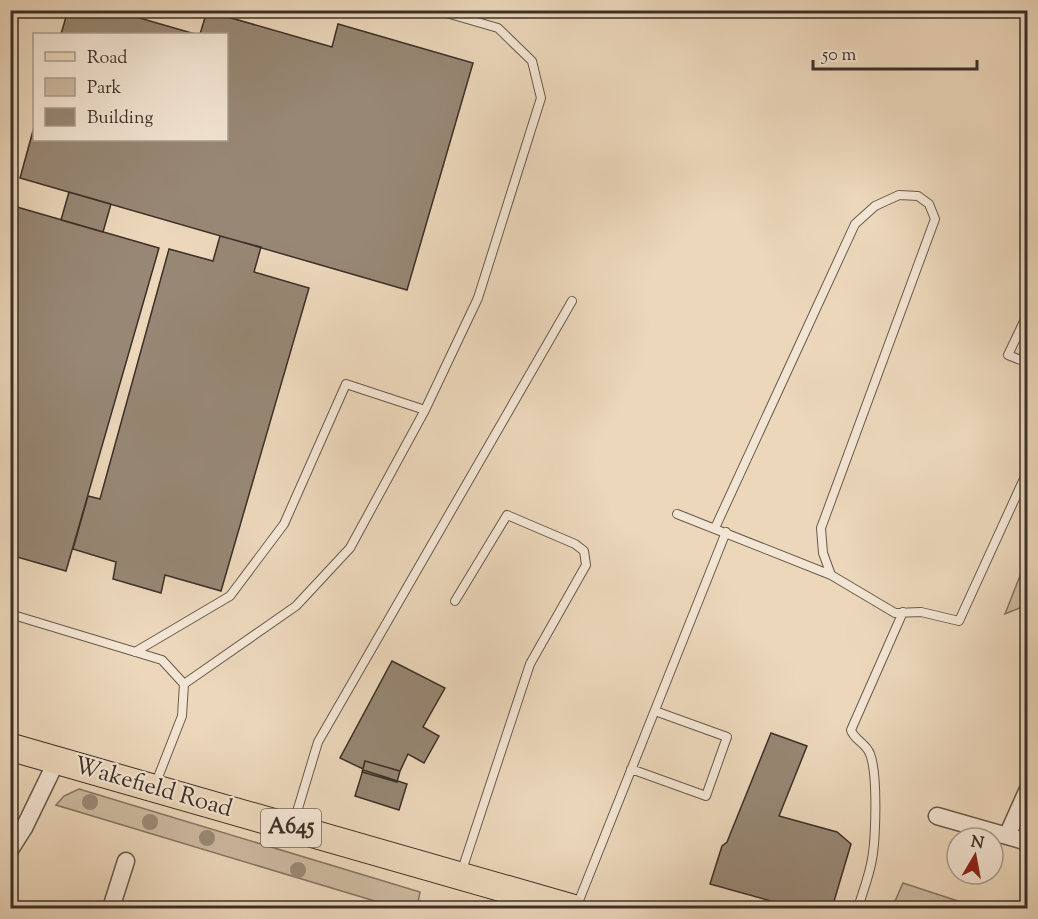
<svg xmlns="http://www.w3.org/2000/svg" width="1038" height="919" font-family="'Sorts Mill Goudy',serif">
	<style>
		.green { fill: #cebba2; stroke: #847665; stroke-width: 1.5 }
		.building { fill: #978774; stroke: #3b3028; stroke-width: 1.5 }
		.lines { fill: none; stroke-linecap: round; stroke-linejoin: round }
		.service-casing { stroke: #675a4d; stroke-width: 10 }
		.minor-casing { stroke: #675a4d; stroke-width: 19 }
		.primary-casing { stroke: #3b3028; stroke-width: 29 }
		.service { stroke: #f3e5d3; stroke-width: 8 }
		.minor { stroke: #f3e5d3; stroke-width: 16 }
		.primary { stroke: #ecd7bb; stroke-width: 27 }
		.tree { fill: #9b8b77 }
		.labels { text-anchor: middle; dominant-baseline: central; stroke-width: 4.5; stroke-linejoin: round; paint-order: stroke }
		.shield { fill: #f3e5d3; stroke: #72665b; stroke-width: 1.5 }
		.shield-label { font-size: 22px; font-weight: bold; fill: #3b3028 }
		.street-label { font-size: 24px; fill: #3b3028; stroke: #f3e5d3 }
	</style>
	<rect width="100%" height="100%" fill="#ecd7bb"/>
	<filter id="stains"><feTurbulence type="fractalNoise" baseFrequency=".00333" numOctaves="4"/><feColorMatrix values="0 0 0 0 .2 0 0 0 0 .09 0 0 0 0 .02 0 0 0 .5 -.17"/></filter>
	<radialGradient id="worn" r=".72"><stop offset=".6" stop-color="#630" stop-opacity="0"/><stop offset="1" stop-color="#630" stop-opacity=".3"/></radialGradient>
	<path class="green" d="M1027 558V605L1005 614Z
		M79 789 420 892 417 908H398L56 805 64 796Z
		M903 883 961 902 959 908H892Z"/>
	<path class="building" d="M68 10H112L195 34H61Z
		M207 11 332 47 338 24 473 63 407 290 20 178 34 127V140H226V34H200Z
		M69 192 111 204 103 232 61 220Z
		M10 205 159 248 66 571 10 555Z
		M220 236 261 247 254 272 309 288 221 591 165 575 161 593 113 579 116 562 73 549 88 496 100 499 169 249 213 261Z
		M392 661 445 688 423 727 439 736 424 763 408 754 400 771 365 761 363 769 340 758Z
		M771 733 807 746 779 816 837 832 851 844 832 908H796L710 884 722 846 727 842Z
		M365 761 400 771 397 782 362 772Z
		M363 770 407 784 399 810 355 796Z"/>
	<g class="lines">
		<defs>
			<path id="service" d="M1028 313 1008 355 1028 363
				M677 514 831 575
				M715 528 855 224 875 206 899 195 918 196 929 204 935 219 821 528 823 553 831 575 895 613 921 612 959 621 1028 470
				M455 601 507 515 575 544 584 551 586 565 530 664 461 873
				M10 614 162 660 184 684 182 716 155 785
				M135 652 230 596 284 524 346 384 425 410 478 298 541 98 532 61 498 28 436 10
				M184 684 296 606 350 548 425 410
				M631 769 706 796 727 737 655 711
				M293 825 318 742 572 301
				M576 908 726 532
				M858 908C862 894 868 879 871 864 876 843 878 774 870 754 866 743 854 740 851 730L903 612"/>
			<path id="minor" d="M937 816 1028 842
				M1007 836 1028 789
				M10 850 24 828 57 760
				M111 908 126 861"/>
			<path id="primary" d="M10 747 572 908"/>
		</defs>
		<use href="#service" class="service-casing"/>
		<use href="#minor" class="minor-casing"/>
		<use href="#primary" class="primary-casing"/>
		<use href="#service" class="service"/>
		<use href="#minor" class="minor"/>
		<use href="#primary" class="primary"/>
	</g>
	<g class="tree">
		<circle cx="90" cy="802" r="8"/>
		<circle cx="150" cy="822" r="8"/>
		<circle cx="207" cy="838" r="8"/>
		<circle cx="298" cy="870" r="8"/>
	</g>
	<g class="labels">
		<rect class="shield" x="261" y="809" width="60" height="38" rx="4.5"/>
		<g class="shield-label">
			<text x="291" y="828">A645</text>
		</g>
		<g class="street-label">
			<text transform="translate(153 788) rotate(16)">Wakefield Road</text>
		</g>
	</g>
	<rect width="1038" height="919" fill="none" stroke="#ecd7bb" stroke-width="36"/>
	<rect x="12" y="12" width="1014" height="895" fill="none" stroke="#3b3028" stroke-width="3"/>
	<rect x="18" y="18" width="1002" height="883" fill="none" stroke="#3b3028" stroke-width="1.5"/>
	<rect x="33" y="33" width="195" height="108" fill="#f3e5d3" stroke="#a99d8f" stroke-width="1.5"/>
	<rect x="45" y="52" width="30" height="9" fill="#ecd7bb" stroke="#a99d8f" stroke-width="1.5"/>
	<text x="87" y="63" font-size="18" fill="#3b3028">Road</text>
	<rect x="45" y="78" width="30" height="18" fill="#cebba2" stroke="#a99d8f" stroke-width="1.5"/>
	<text x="87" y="93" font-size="18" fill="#3b3028">Park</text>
	<rect x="45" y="108" width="30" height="18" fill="#978774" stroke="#a99d8f" stroke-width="1.5"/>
	<text x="87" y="123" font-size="18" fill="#3b3028">Building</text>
	<g transform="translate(975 856) rotate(10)"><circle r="28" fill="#f3e5d3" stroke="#a99d8f" stroke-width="1.5"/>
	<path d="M0-4.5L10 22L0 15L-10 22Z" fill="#8f2418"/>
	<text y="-9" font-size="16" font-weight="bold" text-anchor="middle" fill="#3b3028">N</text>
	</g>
	<path d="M813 60v9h164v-9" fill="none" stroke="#3b3028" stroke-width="3"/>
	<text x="822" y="60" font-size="18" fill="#3b3028" stroke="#f3e5d3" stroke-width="4.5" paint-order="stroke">50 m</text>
	<rect width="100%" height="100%" filter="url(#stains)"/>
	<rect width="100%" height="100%" fill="url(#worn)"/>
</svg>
